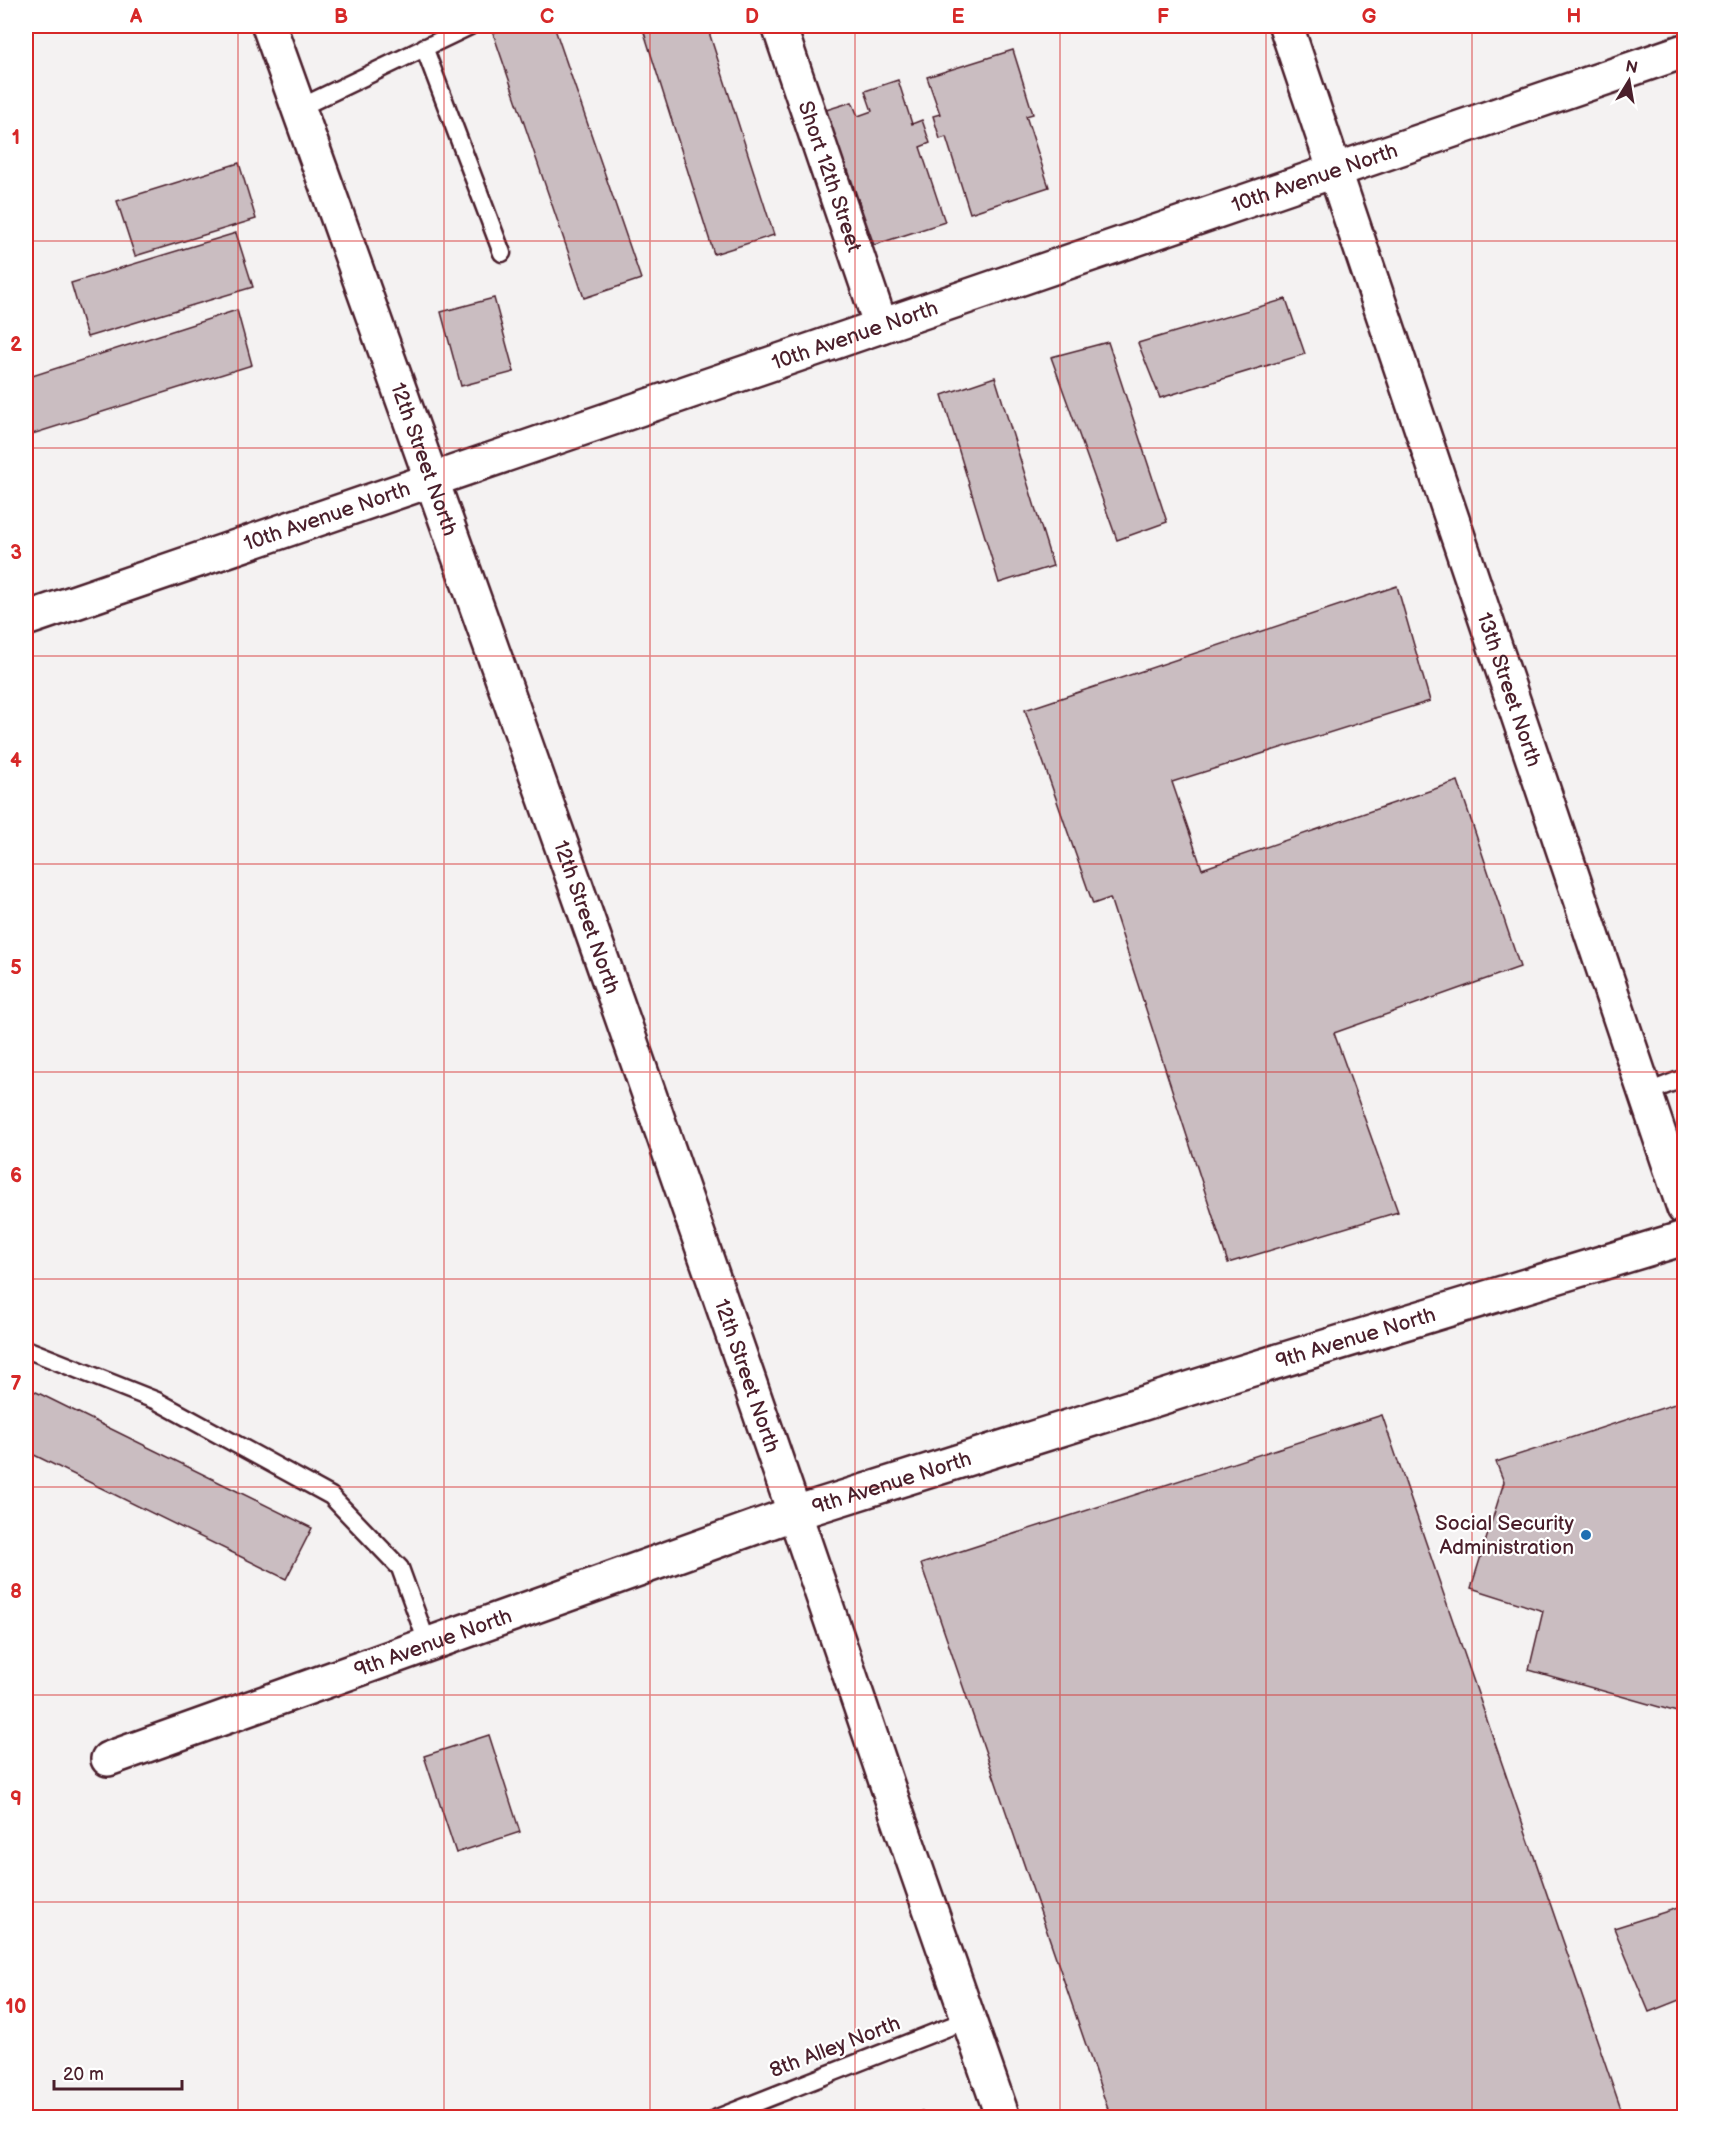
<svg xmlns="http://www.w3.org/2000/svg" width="1710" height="2143" font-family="'Balsamiq Sans',sans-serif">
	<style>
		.building { fill: #cabdc1; stroke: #4a1f2b; stroke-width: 1.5 }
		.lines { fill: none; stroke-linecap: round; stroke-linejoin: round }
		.service-casing { stroke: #4a1f2b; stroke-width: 21 }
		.minor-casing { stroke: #4a1f2b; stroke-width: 38 }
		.tertiary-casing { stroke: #4a1f2b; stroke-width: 38 }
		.service { stroke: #fff; stroke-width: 16 }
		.minor { stroke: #fff; stroke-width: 33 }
		.tertiary { stroke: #fff; stroke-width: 33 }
		.grid { fill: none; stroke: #d62828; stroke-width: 1.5; stroke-opacity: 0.55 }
		.poi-dot { fill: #1f6fb2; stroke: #fff; stroke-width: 2 }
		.labels { text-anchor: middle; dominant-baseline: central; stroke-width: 4.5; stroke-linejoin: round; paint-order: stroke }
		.street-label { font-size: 21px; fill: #4a1f2b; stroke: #fff }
		.poi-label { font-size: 21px; fill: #4a1f2b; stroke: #fff; text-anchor: end }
		.neatline { fill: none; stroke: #d62828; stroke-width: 2 }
		.grid-label { font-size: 20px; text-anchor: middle; font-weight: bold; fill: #d62828 }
	</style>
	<rect width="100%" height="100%" fill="#f4f2f2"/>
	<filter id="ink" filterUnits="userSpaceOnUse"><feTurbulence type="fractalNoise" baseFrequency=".0167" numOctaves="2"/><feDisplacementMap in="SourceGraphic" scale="12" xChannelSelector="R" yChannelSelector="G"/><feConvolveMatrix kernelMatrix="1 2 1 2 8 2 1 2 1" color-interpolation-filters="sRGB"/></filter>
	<g filter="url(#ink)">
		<path class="building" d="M514 26H554L641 279 584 298 493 33Z
			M642 26H707L774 235 714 254Z
			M1013 50 1033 114 1026 116 1049 187 970 213 946 137 940 139 933 116 940 114 927 77Z
			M898 80 912 124 922 120 930 143 920 147 945 222 874 245 848 170 837 173 828 147 837 144 826 110 852 102 858 116 872 111 865 91Z
			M239 163 256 219 135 256 117 201Z
			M236 233 253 287 87 337 71 283Z
			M494 298 514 372 461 386 441 312Z
			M1286 299 1305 354 1160 398 1138 343Z
			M237 310 252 365 26 436V378Z
			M1108 342 1167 522 1117 540 1051 357Z
			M995 377 1053 566 999 583 942 395Z
			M1397 586 1430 701 1172 782 1202 869 1458 781 1520 967 1334 1033 1398 1212 1228 1263 1110 898 1093 904 1025 710Z
			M26 1387 312 1528 286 1579 26 1451Z
			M1684 1401V1714L1529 1670 1543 1611 1471 1588 1504 1482 1496 1462Z
			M1382 1415 1624 2118H1111L921 1564Z
			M489 1735 520 1832 456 1853 424 1756Z
			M1684 1906V2002V1998L1649 2012 1614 1928Z
			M922 2111 924 2118H900Z"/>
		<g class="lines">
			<defs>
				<path id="service" d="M424 47 502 253
					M299 108 470 26
					M1646 1093 1684 1078
					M26 1349 157 1401 331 1496 400 1568 428 1645
					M717 2118 969 2019"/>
				<g id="minor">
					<path id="s1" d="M269 26C482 619 694 1213 896 1811"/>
					<path id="s2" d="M779 26 881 326"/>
					<path id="s3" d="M1286 26 1684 1208"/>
					<path id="s4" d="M26 619 1684 51"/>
					<path id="s5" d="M108 1759 795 1513 1236 1374 1684 1238"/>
				</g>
				<path id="tertiary" d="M896 1811 1003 2118"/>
			</defs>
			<use href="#service" class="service-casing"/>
			<use href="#minor" class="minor-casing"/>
			<use href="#tertiary" class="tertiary-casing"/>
			<use href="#service" class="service"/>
			<use href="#minor" class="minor"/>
			<use href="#tertiary" class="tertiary"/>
		</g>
	</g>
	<path class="grid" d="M238 26V2118M444 26V2118M650 26V2118M855 26V2118M1060 26V2118M1266 26V2118M1472 26V2118M26 241H1684M26 448H1684M26 656H1684M26 864H1684M26 1072H1684M26 1279H1684M26 1487H1684M26 1695H1684M26 1902H1684"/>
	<circle class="poi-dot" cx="1586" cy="1535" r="6"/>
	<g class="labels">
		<g class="street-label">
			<text stroke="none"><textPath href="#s2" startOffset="159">Short 12th Street</textPath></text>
			<text stroke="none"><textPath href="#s4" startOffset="1362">10th Avenue North</textPath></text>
			<text stroke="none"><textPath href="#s4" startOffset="876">10th Avenue North</textPath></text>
			<text stroke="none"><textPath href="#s1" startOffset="460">12th Street North</textPath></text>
			<text stroke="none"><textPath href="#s4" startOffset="318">10th Avenue North</textPath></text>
			<text stroke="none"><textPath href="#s3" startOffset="700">13th Street North</textPath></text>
			<text stroke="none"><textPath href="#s1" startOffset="946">12th Street North</textPath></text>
			<text stroke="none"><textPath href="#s5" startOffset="1317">9th Avenue North</textPath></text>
			<text stroke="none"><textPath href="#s1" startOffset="1432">12th Street North</textPath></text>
			<text stroke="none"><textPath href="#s5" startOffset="831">9th Avenue North</textPath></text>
			<text stroke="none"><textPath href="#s5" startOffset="345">9th Avenue North</textPath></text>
			<text transform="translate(835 2047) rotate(-21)">8th Alley North</text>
		</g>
		<g class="poi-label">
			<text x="1574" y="1523">Social Security<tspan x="1574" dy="24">Administration</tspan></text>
		</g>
	</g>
	<rect width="1710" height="2143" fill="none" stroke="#fff" stroke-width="66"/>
	<g transform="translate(1629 81) rotate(11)" stroke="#ffffff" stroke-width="4.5" paint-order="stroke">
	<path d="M0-4.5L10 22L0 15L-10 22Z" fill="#4a1f2b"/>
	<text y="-9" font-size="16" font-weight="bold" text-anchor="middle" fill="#4a1f2b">N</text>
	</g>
	<path d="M54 2080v9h128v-9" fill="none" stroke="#4a1f2b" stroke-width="3"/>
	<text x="63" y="2080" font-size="18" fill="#4a1f2b" stroke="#ffffff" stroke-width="4.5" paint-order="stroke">20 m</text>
	<rect x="33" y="33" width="1644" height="2077" class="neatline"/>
	<g class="grid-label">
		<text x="136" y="23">A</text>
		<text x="341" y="23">B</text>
		<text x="547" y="23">C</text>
		<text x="752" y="23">D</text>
		<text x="958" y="23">E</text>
		<text x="1163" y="23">F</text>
		<text x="1369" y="23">G</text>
		<text x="1574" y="23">H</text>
		<text x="16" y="144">1</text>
		<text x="16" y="351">2</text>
		<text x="16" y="559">3</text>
		<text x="16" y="767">4</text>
		<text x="16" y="974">5</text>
		<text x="16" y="1182">6</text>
		<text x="16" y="1390">7</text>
		<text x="16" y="1598">8</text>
		<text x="16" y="1805">9</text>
		<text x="16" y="2013">10</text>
	</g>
</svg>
